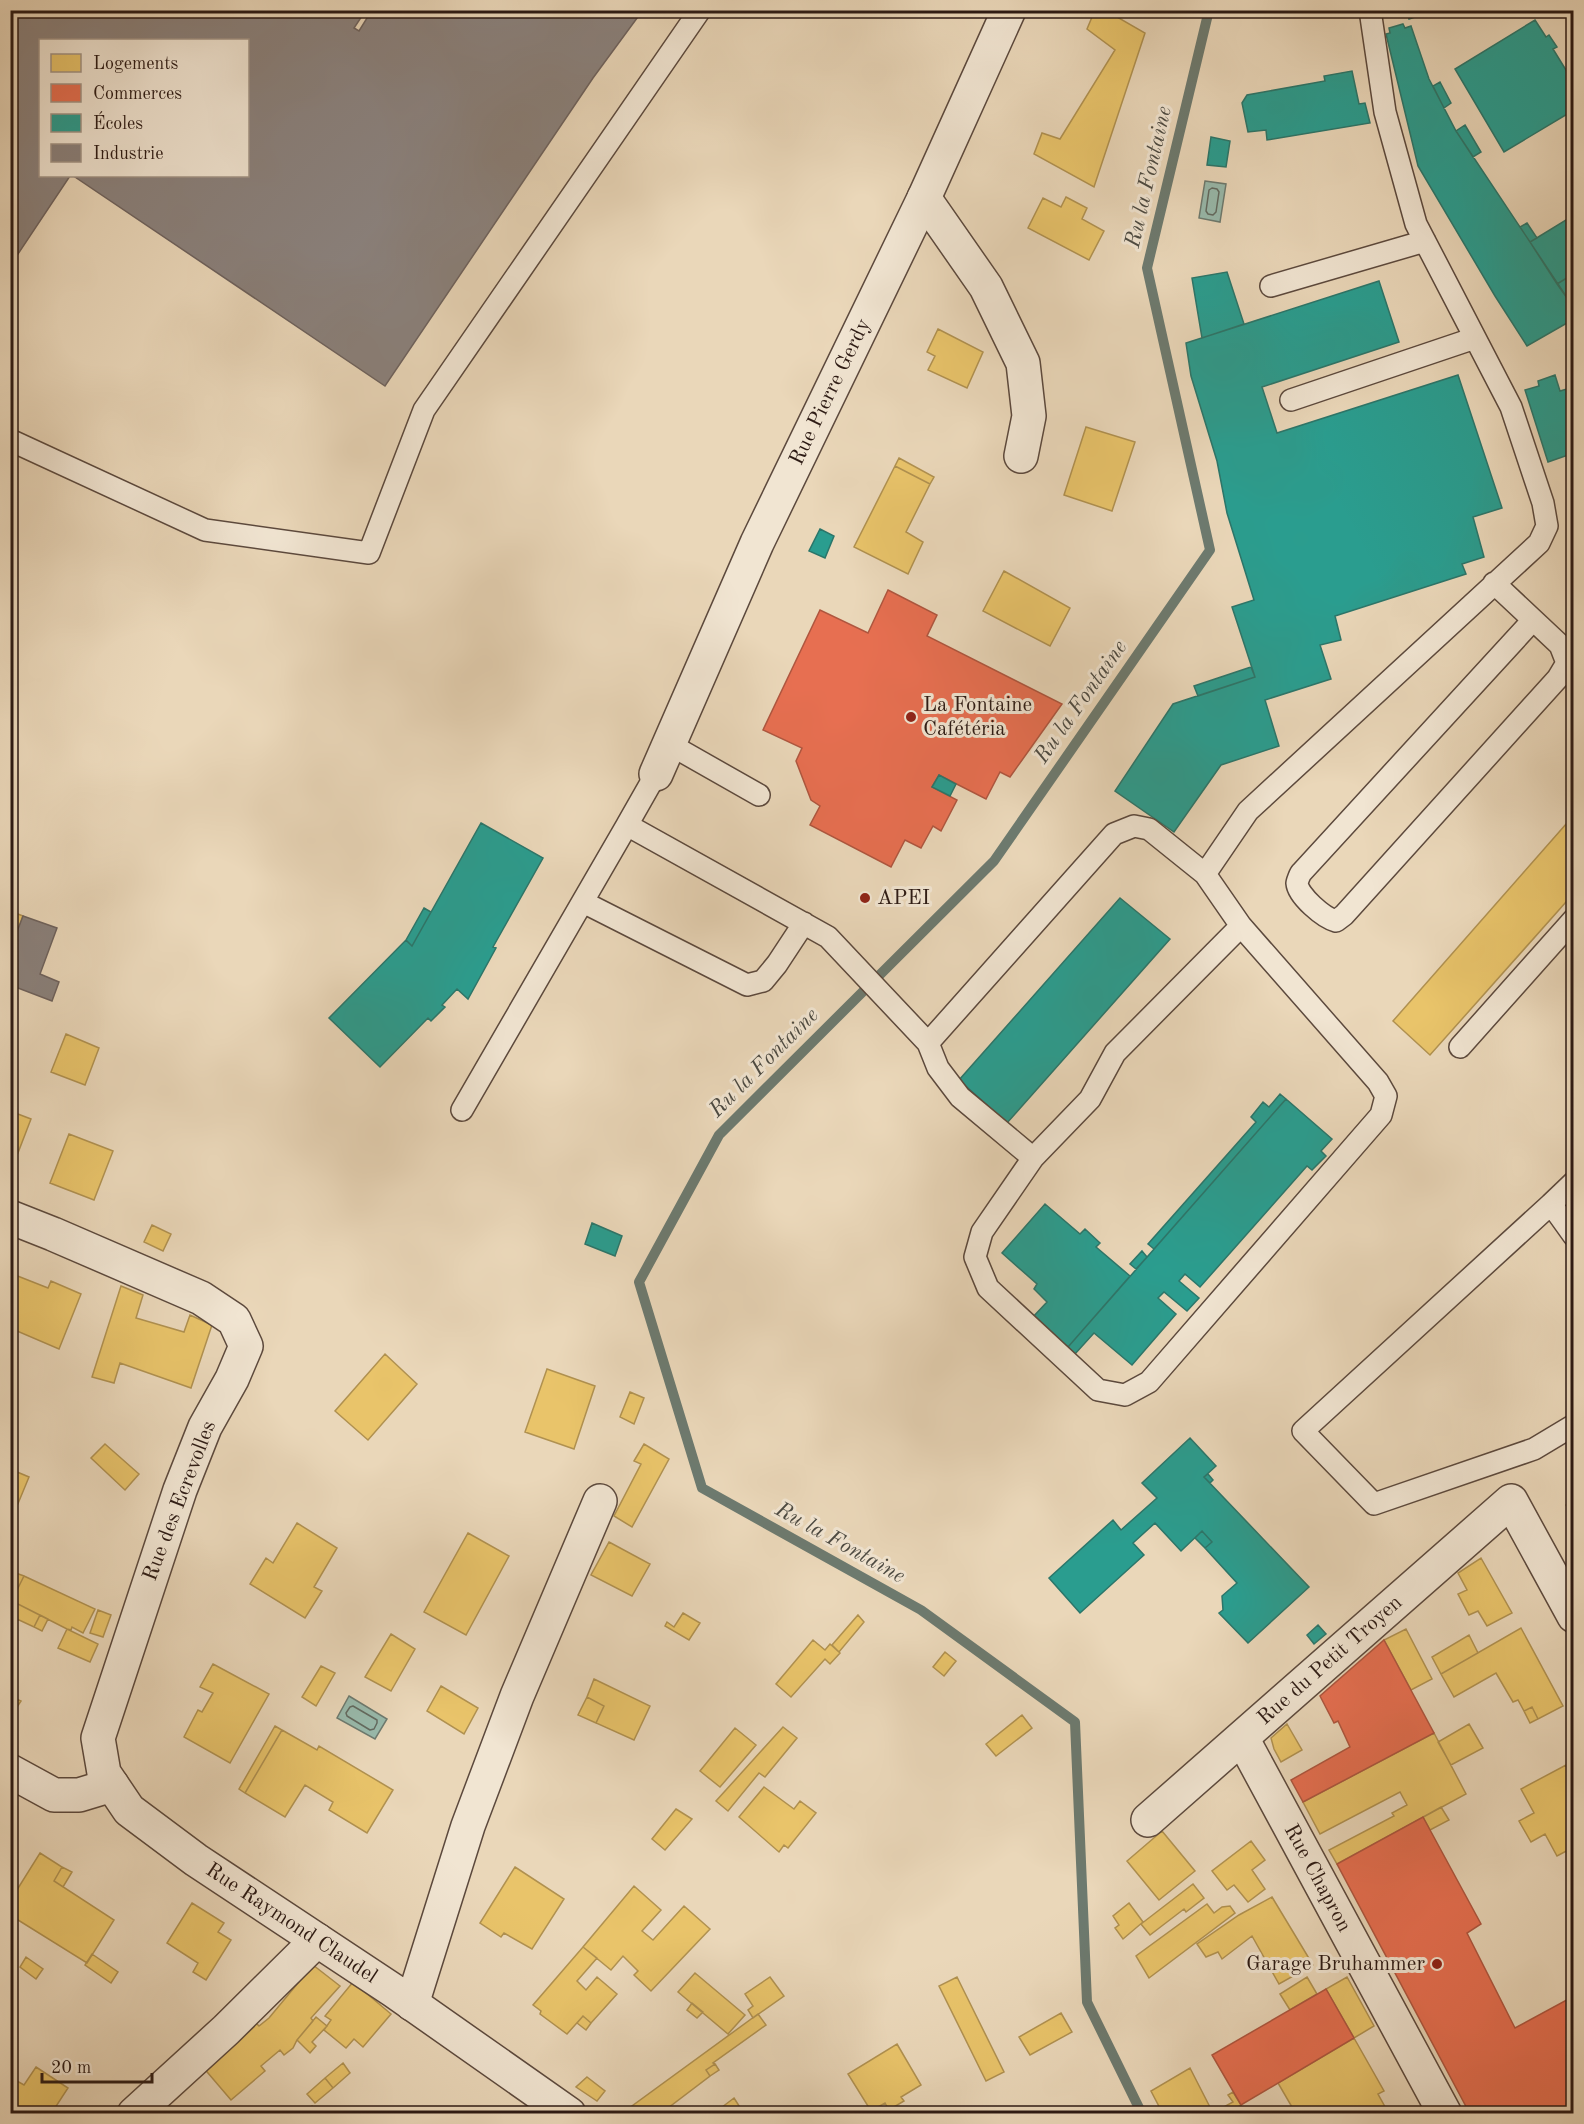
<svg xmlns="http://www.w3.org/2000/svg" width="1584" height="2124" font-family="'Old Standard TT',serif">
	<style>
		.water { fill: #98baac; stroke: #6d7a6f; stroke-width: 1.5 }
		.homes { fill: #e9c46a; stroke: #b09150; stroke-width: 1.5 }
		.shops { fill: #e76f51; stroke: #af563f; stroke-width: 1.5 }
		.schools { fill: #2a9d8f; stroke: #2b766a; stroke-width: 1.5 }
		.industry { fill: #8a817c; stroke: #6e625d; stroke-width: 1.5 }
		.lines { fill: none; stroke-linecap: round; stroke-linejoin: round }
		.shore { stroke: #626a60; stroke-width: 1.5 }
		.stream { stroke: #6d7a6f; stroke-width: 10 }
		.lane-casing { stroke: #5c493d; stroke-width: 24 }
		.street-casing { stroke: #5c493d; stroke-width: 36 }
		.lane { stroke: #f1e5d2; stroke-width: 21 }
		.street { stroke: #f1e5d2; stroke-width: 33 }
		.poi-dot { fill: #8f2418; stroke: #f1e5d2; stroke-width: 2 }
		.labels { text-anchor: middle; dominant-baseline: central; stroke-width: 6; stroke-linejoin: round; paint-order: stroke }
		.street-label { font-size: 21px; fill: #2c1a14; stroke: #f1e5d2 }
		.poi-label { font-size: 21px; fill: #2c1a14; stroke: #f1e5d2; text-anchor: start }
		.water-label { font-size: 22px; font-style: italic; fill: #4c4a42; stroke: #f1e5d2 }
	</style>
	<rect width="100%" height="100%" fill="#ead7b9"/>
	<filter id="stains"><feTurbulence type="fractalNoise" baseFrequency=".00333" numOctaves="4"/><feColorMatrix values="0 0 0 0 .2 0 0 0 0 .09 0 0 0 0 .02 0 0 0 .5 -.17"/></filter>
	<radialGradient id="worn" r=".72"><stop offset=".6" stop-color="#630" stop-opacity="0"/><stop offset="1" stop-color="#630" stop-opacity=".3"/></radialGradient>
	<path class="water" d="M1205 181 1226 184 1220 222 1199 218Z
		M349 1696 387 1719 375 1739 337 1718Z"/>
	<path class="homes" d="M1095 10H1105L1145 33 1094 187 1034 154 1042 133 1060 139 1115 50 1087 29Z
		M1066 197 1087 208 1082 219 1104 231 1089 260 1028 228 1043 198 1061 207Z
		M938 329 983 352 967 388 928 370 935 356 927 352Z
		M1086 427 1135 442 1112 511 1064 495Z
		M899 458 934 477 930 484 895 466Z
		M895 466 930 484 906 532 923 542 908 574 854 547Z
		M1004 571 1070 608 1050 646 983 611Z
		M1574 815V893L1430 1055 1393 1021Z
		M10 911 23 916 16 937 10 935Z
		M66 1034 99 1048 85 1085 51 1072Z
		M10 1111 31 1119 16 1158 10 1156Z
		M69 1134 113 1151 94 1200 50 1183Z
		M152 1225 171 1234 163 1251 144 1242Z
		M10 1273 48 1288 51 1281 81 1294 59 1349 10 1328Z
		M121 1286 143 1295 136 1318 184 1332 190 1315 212 1325 191 1388 120 1363 114 1383 92 1377Z
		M385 1354 417 1384 368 1440 335 1411Z
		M547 1369 595 1386 574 1449 525 1432Z
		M630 1392 644 1398 634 1424 620 1417Z
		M105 1444 139 1474 125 1490 91 1458Z
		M644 1444 669 1459 632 1527 614 1516 641 1464 634 1461Z
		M10 1469 29 1477 10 1523Z
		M1574 1501V1519L1566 1505Z
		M297 1523 337 1548 314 1587 322 1591 305 1618 250 1584 266 1558 273 1563Z
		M468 1533 509 1556 466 1635 424 1612Z
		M609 1542 650 1564 632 1596 591 1575Z
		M1481 1558 1512 1613 1487 1626 1478 1611 1469 1615 1458 1594 1467 1590 1458 1573Z
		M13 1572 24 1576 17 1590 10 1587V1578Z
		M24 1576 95 1609 83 1633 72 1627 71 1630 67 1629 10 1600V1587L17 1590Z
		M10 1600 40 1615 34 1627 17 1619 10 1631Z
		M98 1610 111 1615 103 1637 90 1633Z
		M683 1613 700 1623 689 1640 665 1626 667 1622 674 1627Z
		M40 1615 48 1619 42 1631 34 1627Z
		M858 1615 864 1622 839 1652 832 1645Z
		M1521 1628 1563 1706 1538 1719 1532 1707 1524 1711 1518 1700 1513 1702 1496 1673 1454 1697 1441 1674Z
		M67 1629 98 1644 90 1662 58 1648Z
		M1406 1629 1432 1679 1411 1690 1384 1640Z
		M391 1634 415 1649 391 1691 365 1677Z
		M1469 1635 1478 1653 1441 1674 1432 1657Z
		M813 1640 825 1650 830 1644 840 1653 830 1664 825 1659 791 1697 776 1684Z
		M945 1652 956 1661 944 1676 933 1667Z
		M213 1664 269 1694 230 1763 184 1737 198 1710 202 1712 213 1693 200 1687Z
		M321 1666 335 1673 316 1706 302 1697Z
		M594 1679 650 1706 634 1740 596 1723 604 1706 587 1697Z
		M441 1686 478 1708 464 1734 427 1711Z
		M10 1696 21 1701 17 1707 10 1703Z
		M587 1697 604 1706 596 1723 578 1715Z
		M10 1703 17 1707 10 1721Z
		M1532 1707 1538 1719 1530 1723 1524 1711Z
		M1022 1715 1032 1728 996 1756 986 1744Z
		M1287 1724 1302 1750 1281 1762 1274 1749 1271 1738Z
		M1469 1724 1483 1748 1451 1765 1438 1742Z
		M275 1726 282 1730 245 1793 239 1789Z
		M783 1727 797 1738 765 1777 759 1773 728 1811 716 1801Z
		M735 1728 756 1745 720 1787 700 1771Z
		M282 1730 317 1750 319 1746 393 1790 367 1833 329 1810 333 1802 305 1785 285 1817 245 1793Z
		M1434 1733 1466 1794 1337 1864 1329 1850 1394 1816 1392 1813 1407 1805 1400 1792 1320 1834 1303 1802Z
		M1566 1765 1574 1778V1847L1557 1856 1545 1834 1531 1842 1519 1821 1534 1813 1521 1789Z
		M764 1787 794 1809 800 1801 816 1813 788 1848 784 1845 779 1852 739 1817Z
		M1441 1807 1449 1820 1430 1830 1423 1817Z
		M676 1809 692 1819 665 1850 652 1839Z
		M1162 1831 1195 1871 1159 1900 1127 1861Z
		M1251 1841 1265 1860 1252 1870 1265 1889 1248 1902 1234 1885 1227 1890 1212 1871Z
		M40 1853 62 1867 54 1881 114 1920 87 1963 10 1915V1901Z
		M62 1867 72 1872 63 1887 54 1881Z
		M515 1867 564 1899 532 1949 504 1933 501 1937 480 1923Z
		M1193 1884 1204 1898 1186 1912 1184 1909 1150 1935 1141 1924Z
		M634 1886 661 1910 642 1931 653 1940 684 1906 710 1929 651 1991 634 1975 638 1971 623 1956 611 1970 583 1947Z
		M1272 1897 1313 1965 1279 1984 1252 1936 1222 1959 1218 1952 1206 1957 1197 1944 1239 1915Z
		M192 1903 224 1923 218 1932 231 1940 206 1980 193 1972 198 1963 167 1943Z
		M1129 1903 1143 1922 1123 1939 1115 1928 1119 1925 1113 1916Z
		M1207 1904 1214 1913 1222 1907 1230 1906 1235 1913 1149 1978 1136 1956Z
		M583 1947 597 1958 577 1981 586 1990 597 1977 617 1994 591 2023 583 2016 567 2034 540 2014 541 2011 533 2005Z
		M92 1954 118 1972 111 1983 85 1965Z
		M26 1957 43 1969 36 1979 20 1967Z
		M313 1965 340 1986 311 2018 313 2021 297 2040 293 2048 284 2055 280 2050 261 2066 265 2071 231 2100 202 2066 253 2020 259 2026 269 2018Z
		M695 1973 745 2015 728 2034 678 1992Z
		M770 1977 784 1996 753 2018 748 2010 753 2006 745 1994Z
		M957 1977 1004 2072 986 2081 939 1986Z
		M1307 1977 1317 1994 1290 2010 1280 1994Z
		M1347 1977 1374 2026 1354 2038 1326 1989Z
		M353 1982 391 2014 363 2047 354 2039 346 2048 324 2030 331 2020 325 2016Z
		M692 2003 703 2012 697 2018 687 2010Z
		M1061 2013 1072 2032 1030 2055 1019 2037Z
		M758 2014 766 2025 713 2063 715 2064 706 2070 710 2076 660 2114H621Z
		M583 2016 591 2023 586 2030 577 2023Z
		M316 2017 327 2026 312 2042 316 2046 310 2053 297 2040Z
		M1354 2038 1384 2091 1378 2094 1389 2114H1296L1278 2083Z
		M897 2044 921 2085 901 2097 904 2101 889 2110 885 2103 871 2111 848 2074Z
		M343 2063 350 2073 333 2088 325 2078Z
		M715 2064 719 2070 710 2076 706 2070Z
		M36 2067 68 2088 51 2114H24L13 2106 11 2110 10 2077 24 2085Z
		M1190 2068 1213 2113 1233 2102 1228 2095 1233 2092 1241 2105 1227 2114H1163L1151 2091Z
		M587 2077 605 2091 597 2101 576 2087Z
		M325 2078 333 2088 315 2103 307 2094Z
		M734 2098 743 2112 713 2114Z
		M312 2106 318 2114H303Z"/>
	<path class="shops" d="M888 590 937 615 927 636 1062 704 1010 777 1000 772 986 799 939 775 932 787 957 800 941 831 933 826 921 848 905 840 891 867 810 825 820 806 811 800 796 761 802 748 763 730 820 610 868 633Z
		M1384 1640 1434 1733 1303 1802 1291 1780 1350 1747 1338 1721 1334 1723 1320 1696Z
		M1423 1817 1481 1924 1467 1933 1515 2028 1574 1996V2114H1470L1337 1864Z
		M1326 1989 1354 2038 1241 2105 1212 2055Z"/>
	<path class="schools" d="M1406 10H1436L1409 19Z
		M1535 20 1546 37 1549 35 1557 47 1553 49 1574 83V110L1504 152 1455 69Z
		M1403 24 1405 28 1411 26 1429 79 1456 131 1574 308V319L1527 346 1495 296 1418 166 1386 34 1390 33 1389 28Z
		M1352 71 1359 104 1365 103 1370 123 1267 140 1266 130 1248 132 1242 103 1247 95 1325 81 1324 76Z
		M1440 82 1451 103 1444 108 1433 86Z
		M1465 125 1481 152 1473 157 1456 131Z
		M1211 137 1230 141 1226 167 1207 165Z
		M1574 215V281L1570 276 1557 284 1530 242Z
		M1527 223 1537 238 1530 242 1520 227Z
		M1227 272 1244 324 1202 338 1192 278Z
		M1570 276 1574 281V308L1557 284Z
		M1379 281 1399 342 1262 387 1277 433 1458 375 1502 508 1473 517 1484 557 1462 564 1466 574 1335 616 1341 640 1320 645 1331 679 1265 700 1279 746 1221 765 1174 832 1115 791 1173 704 1255 677 1232 607 1254 600 1227 513 1217 461 1191 376 1186 343Z
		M1555 375 1560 391 1574 387V453L1548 462 1525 390 1539 386 1538 381Z
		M820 529 834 536 825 558 809 551Z
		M1251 667 1255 677 1198 696 1194 686Z
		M939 775 956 784 950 796 932 787Z
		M481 823 543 858 493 947 496 948 468 999 457 989 442 1005 445 1007 431 1021 428 1018 380 1067 329 1018 406 940 412 946Z
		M1120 898 1170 939 1007 1123 959 1080Z
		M424 908 431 912 412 946 406 940Z
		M1280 1094 1286 1099 1154 1249 1148 1244 1256 1122 1251 1117 1263 1102 1269 1107Z
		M1286 1099 1332 1139 1321 1151 1326 1156 1312 1170 1307 1166 1200 1287 1185 1274 1179 1281 1199 1298 1187 1311 1164 1292 1158 1298 1176 1314 1132 1365 1094 1333 1075 1354 1068 1347Z
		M1045 1204 1080 1234 1085 1229 1100 1243 1096 1247 1130 1276 1068 1347 1032 1318 1047 1302 1034 1289 1037 1284 1002 1253Z
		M592 1223 622 1236 615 1256 585 1244Z
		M1142 1251 1147 1257 1136 1269 1130 1264Z
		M1190 1438 1216 1466 1204 1477 1309 1587 1248 1643 1219 1613 1223 1610 1222 1596 1237 1583 1205 1548 1212 1542 1202 1531 1181 1551 1155 1523 1133 1543 1144 1555 1080 1613 1049 1578 1113 1520 1121 1530 1157 1498 1142 1483Z
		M1208 1474 1213 1480 1210 1483 1204 1477Z
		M1202 1531 1212 1542 1205 1548 1195 1538Z
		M1318 1625 1326 1634 1314 1644 1307 1635Z"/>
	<path class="industry" d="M10 10H366L354 28 359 31 372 10H643L593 78 385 386 75 177 248 176V40H40V176H70L10 266Z
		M23 916 57 928 40 974 59 982 52 1001 10 985V950Z"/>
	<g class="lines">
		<path class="shore" d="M1212 188 1217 189 1219 192 1216 212 1213 215 1208 214 1206 211 1209 190Z
			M353 1706 377 1720V1723L374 1729 370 1730 347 1716 346 1713 350 1707Z"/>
		<path class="stream" d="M1142 2114 1087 2002 1075 1722 921 1610 702 1488 639 1282 719 1135 994 861 1210 550 1147 268 1209 10"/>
		<defs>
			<path id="lane" d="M1271 286 1425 241
				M1291 400 1475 338
				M10 440 205 530 369 553 424 410 700 10
				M1494 583 1560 645 1567 663 1558 678 1344 915 1336 921C1324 918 1298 896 1297 883 1297 882 1300 874 1301 873L1533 620
				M669 744 759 795
				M656 774 627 825 828 937 928 1043 938 1068 960 1097 1033 1158 982 1232 975 1257 988 1288 1098 1390 1125 1395 1149 1382 1381 1115 1386 1096 1378 1082 1241 926 1205 874 1248 811 1539 543 1547 526 1543 503 1511 407 1416 224 1385 112 1370 10
				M583 902 747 985 763 981 777 964 804 923
				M928 1043 1114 834 1134 826 1149 829 1205 874
				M1460 1047 1574 919
				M462 1110 627 825
				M1033 1158 1090 1099 1115 1053 1241 926
				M1574 1182 1551 1204 1574 1236
				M1551 1204 1303 1431 1374 1504 1534 1449 1574 1425"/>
			<g id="street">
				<path d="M924 198 986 287 1023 363 1029 416 1021 456"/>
				<path id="s1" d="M656 774 757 543 924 198 1009 10"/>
				<path id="s2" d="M10 1217 53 1234 201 1298 234 1320 246 1346 232 1379 205 1427 180 1490 98 1738 104 1773 129 1810 196 1860 394 1991 569 2114"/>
				<path id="s3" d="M1242 1738 1445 2114"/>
				<path d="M10 1771 54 1795H79L112 1785"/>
				<path id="s4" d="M1148 1820 1511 1501 1574 1616"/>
				<path d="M412 2004 468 1826 517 1696 600 1501"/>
				<path d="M134 2114 226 2030 317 1940"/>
			</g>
		</defs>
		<use href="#lane" class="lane-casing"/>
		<use href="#street" class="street-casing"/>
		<use href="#lane" class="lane"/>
		<use href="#street" class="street"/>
	</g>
	<g class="poi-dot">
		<circle cx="911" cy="717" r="6"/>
		<circle cx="865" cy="898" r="6"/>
		<circle cx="1437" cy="1964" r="6"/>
	</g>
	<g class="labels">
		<g class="street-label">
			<text stroke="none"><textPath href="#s1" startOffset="420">Rue Pierre Gerdy</textPath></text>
			<text transform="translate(180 1501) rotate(-69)">Rue des Ecrevolles</text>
			<text stroke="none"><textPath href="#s4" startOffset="242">Rue du Petit Troyen</textPath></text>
			<text stroke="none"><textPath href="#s3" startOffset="159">Rue Chapron</textPath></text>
			<text stroke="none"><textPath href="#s2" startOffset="974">Rue Raymond Claudel</textPath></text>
		</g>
		<g class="poi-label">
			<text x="923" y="705">La Fontaine<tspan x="923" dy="24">Cafétéria</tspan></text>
			<text x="877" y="898">APEI</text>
			<text x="1425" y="1964" text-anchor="end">Garage Bruhammer</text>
		</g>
		<g class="water-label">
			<text transform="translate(1149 177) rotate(-77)">Ru la Fontaine</text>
			<text transform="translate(1081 702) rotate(-55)">Ru la Fontaine</text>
			<text transform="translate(764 1063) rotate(-45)">Ru la Fontaine</text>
			<text transform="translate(840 1543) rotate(29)">Ru la Fontaine</text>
		</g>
	</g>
	<rect width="1584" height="2124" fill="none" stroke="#ead7b9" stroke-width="36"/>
	<rect x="12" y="12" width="1560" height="2100" fill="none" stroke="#2c1a14" stroke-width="3"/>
	<rect x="18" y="18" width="1548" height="2088" fill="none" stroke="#2c1a14" stroke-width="1.5"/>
	<rect x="39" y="39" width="210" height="138" fill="#f1e5d2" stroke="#a29486" stroke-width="1.5"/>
	<rect x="51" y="54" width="30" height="18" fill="#e9c46a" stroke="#a29486" stroke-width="1.5"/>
	<text x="93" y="69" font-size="18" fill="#2c1a14">Logements</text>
	<rect x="51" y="84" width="30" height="18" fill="#e76f51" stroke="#a29486" stroke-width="1.5"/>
	<text x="93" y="99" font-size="18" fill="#2c1a14">Commerces</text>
	<rect x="51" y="114" width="30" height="18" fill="#2a9d8f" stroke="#a29486" stroke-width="1.5"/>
	<text x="93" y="129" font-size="18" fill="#2c1a14">Écoles</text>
	<rect x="51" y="144" width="30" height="18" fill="#8a817c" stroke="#a29486" stroke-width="1.5"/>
	<text x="93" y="159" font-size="18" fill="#2c1a14">Industrie</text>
	<path d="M42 2073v9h110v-9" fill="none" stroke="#2c1a14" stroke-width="3"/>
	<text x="51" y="2073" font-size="18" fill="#2c1a14" stroke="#f1e5d2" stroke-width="4.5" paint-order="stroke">20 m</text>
	<rect width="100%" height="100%" filter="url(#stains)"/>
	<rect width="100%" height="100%" fill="url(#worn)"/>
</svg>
